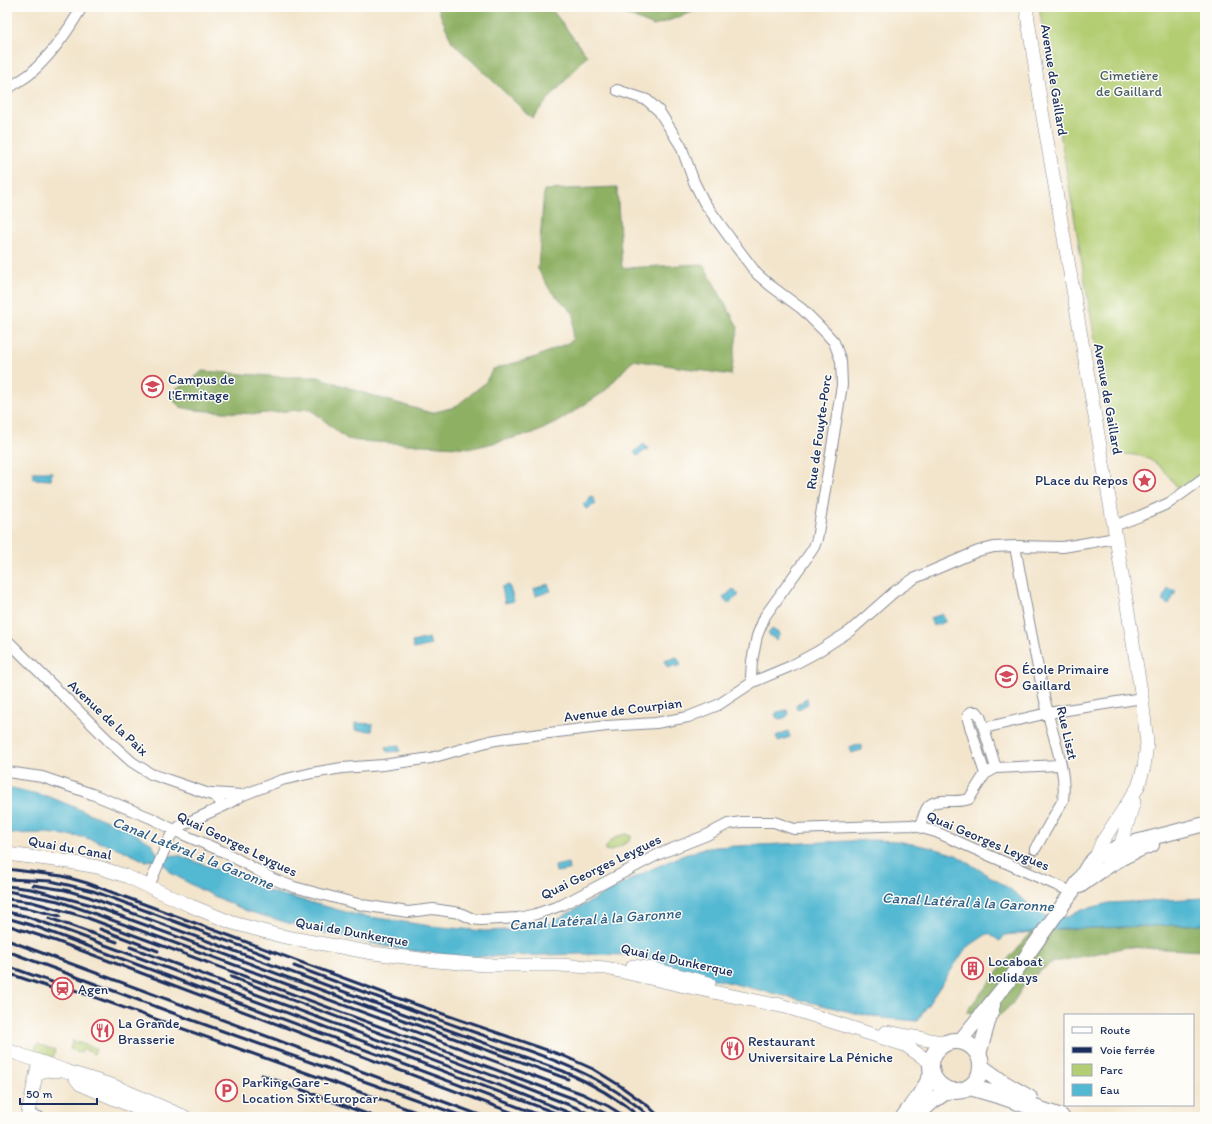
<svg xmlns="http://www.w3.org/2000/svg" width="1212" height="1124" font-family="Itim,sans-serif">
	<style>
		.green { fill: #b3cd72; stroke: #677e68 }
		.forest { fill: #8eb064; stroke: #547061 }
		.water { fill: #53b8d2; stroke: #377498 }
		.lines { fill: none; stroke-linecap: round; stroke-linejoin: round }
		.minor-tunnel { stroke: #c8c1b6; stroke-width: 10; stroke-dasharray: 10 5; stroke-linecap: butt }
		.minor-casing { stroke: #878a95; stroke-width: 12 }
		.tertiary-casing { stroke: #878a95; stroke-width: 14 }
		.secondary-casing { stroke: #878a95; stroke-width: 16 }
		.primary-casing { stroke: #878a95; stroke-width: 18 }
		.minor { stroke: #fff; stroke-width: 10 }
		.tertiary { stroke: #fff; stroke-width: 13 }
		.secondary { stroke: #fff; stroke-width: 14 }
		.primary { stroke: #fff; stroke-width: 16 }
		.rail { stroke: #1b2f5e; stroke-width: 3 }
		.labels { text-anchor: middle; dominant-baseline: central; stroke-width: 3; stroke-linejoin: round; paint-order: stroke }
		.park-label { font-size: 14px; fill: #495e64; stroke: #fdfcf7 }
		.street-label { font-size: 14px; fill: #1b2f5e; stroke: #fdfcf7 }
		.poi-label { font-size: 14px; fill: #1b2f5e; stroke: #fdfcf7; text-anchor: start }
		.water-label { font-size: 15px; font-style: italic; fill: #2f5f87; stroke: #fdfcf7 }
	</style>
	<rect width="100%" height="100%" fill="#fdfcf7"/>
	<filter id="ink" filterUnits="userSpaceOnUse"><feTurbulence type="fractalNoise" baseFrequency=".025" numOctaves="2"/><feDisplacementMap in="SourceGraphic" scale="8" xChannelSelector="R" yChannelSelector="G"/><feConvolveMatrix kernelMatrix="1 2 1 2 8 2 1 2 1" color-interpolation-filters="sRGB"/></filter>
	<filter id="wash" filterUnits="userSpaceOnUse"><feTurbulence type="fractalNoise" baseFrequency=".012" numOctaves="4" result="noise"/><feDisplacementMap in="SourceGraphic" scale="16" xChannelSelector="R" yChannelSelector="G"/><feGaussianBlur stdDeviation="0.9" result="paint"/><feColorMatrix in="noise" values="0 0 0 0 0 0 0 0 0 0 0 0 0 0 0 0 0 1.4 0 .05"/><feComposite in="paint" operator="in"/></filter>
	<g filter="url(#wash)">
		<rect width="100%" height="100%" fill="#f3e5cc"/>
		<path class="green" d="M1039 7H1205V471L1180 491C1172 481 1163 467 1152 461 1141 454 1127 454 1114 454Z
			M626 834 631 836V839L629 841 611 851 606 850V847C610 840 618 835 626 834Z
			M72 1041 96 1048 94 1054 83 1049 81 1053 70 1049Z
			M37 1044 55 1050 53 1058 34 1051Z"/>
		<path class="forest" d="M437 7H550L587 56 532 118 452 42Z
			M607 7H706L654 26Z
			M617 187 622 268 703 264 738 327 731 375 633 360 604 392 559 421 537 432 473 448 359 441 347 439 310 409 256 414 194 410 180 407 174 401 177 388 193 379 202 371 284 377H318L370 395 431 413 455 407 485 383 493 369 536 357 572 341 574 314 550 290 538 269 544 190Z
			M1205 924V951L1127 947 1051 963 1027 981 1012 1004 1000 1015 966 1012 1008 959 1032 932 1057 929Z"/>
		<path class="water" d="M644 444 648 449 637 456 634 452Z
			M33 472H52L51 480 33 479Z
			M592 496 596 504 586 509 583 504 590 500V497Z
			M548 584 551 591 536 596 534 589Z
			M509 585 514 601 505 603 502 587Z
			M1168 588 1176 591 1169 605 1162 601Z
			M733 589 739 595 728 604 723 598Z
			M943 614 945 622 933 626 930 618Z
			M772 629 780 634 776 640 768 634Z
			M429 638 431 645 414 649 412 642Z
			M677 657 681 665 676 667 675 665 668 668 664 661Z
			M807 698 808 704 797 710 796 705 803 702V700Z
			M787 710 789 714C786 718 781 720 777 718L775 714 777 712Z
			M355 723 373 724 372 731 355 730Z
			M788 731 790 737 778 741 776 736Z
			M861 744 862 750 851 753 849 748Z
			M399 745 400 751 387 752 386 747Z
			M7 787 50 797 131 831 152 844 156 852 165 856 178 855 240 878 268 891 357 915 431 926 484 931 510 930 548 924 647 871 679 857 701 849 715 847 871 840 897 841 917 845 933 848 956 855 1010 889 1045 917H1067L1072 915 1075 912 1109 903 1205 898V924L1037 930 1032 932 1005 935 1000 941 989 934H987L966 948 917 1021 882 1018 863 1014V1015L644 962 640 958 631 955 582 954 467 957 405 950 326 934 247 911 201 890 171 873 167 867 164 865 151 860 145 861 120 849 83 837 46 833 7 834Z
			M568 863 569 870 556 872 555 866Z"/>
	</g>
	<g filter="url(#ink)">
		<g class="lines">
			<path class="minor-tunnel" d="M1025 871 1035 849"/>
			<defs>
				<path id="minor" d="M7 90C14 83 25 79 32 72 53 53 68 31 82 7
					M617 90 647 100 659 111 681 146 694 182 704 202 732 241 757 274 771 286 802 309 825 332 834 342 841 361 842 385 817 539 814 547 808 556 765 616 757 636 752 661 751 677 753 682
					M1114 526 1140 516 1169 503 1205 477
					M1015 546C1025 602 1035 658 1048 714 1054 740 1067 773 1063 800L1035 849
					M7 640 112 744 132 762 151 774 215 796 224 806
					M984 728 1048 713 1142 698
					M7 772 42 777 92 794 151 818 182 834 226 853 273 879 294 887 362 905 408 912 433 909 460 913 473 919 480 920 518 918 536 914 562 905 659 854 707 835 728 824 742 822H774L794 829 911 825 936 832 1072 892
					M985 774 968 720V715L971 712H977L980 716 996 768
					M211 793 243 795
					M920 827C927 804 928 800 953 801 958 801 963 801 969 799L985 774 996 768 1060 765
					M149 886 170 837 175 830 180 826 224 806 243 795 282 780 312 773 342 768 383 765 431 758 490 741 508 738 607 726 656 723 688 717 718 705 753 682 791 666 817 652 850 631 894 592 915 578 978 551 994 547 1015 546 1063 547 1116 538
					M27 1115 39 1117"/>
				<path id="tertiary" d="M1026 7 1042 111 1116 538 1142 698 1147 743 1144 767 1138 787 1102 842 1096 857
					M7 854 63 861 98 867 126 876 191 906 233 923 281 936 373 953 436 961 486 965H559L606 968 680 985 785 1007
					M1116 854 1118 853 1134 802
					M633 966 654 969 709 983
					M777 1004 905 1045 931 1063
					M886 1032 946 1043
					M7 1050 69 1072 114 1086 185 1117
					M36 1074 46 1070 57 1071
					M76 1079 80 1084 157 1117
					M27 1117 38 1066"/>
				<path id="secondary" d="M1080 886C1104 868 1123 855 1152 845
					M960 1041 1008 982 1072 892 1089 864 1096 857 1120 846 1205 824
					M979 1054 993 1005"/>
				<path id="primary" d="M931 1066a25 25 0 1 1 50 0a25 25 0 1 1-50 0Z
					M981 1067 1003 1083 1029 1098
					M970 1087 1001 1096 1061 1117
					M904 1117 923 1091 932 1075
					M914 1117 932 1101 948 1090"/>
			</defs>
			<use href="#minor" class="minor-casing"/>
			<use href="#tertiary" class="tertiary-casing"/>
			<use href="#secondary" class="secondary-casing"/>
			<use href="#primary" class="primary-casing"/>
			<use href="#minor" class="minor"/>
			<use href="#tertiary" class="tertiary"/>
			<use href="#secondary" class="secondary"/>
			<use href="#primary" class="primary"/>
			<path class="rail" d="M7 869 62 876 87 883 403 1000 564 1056 593 1069 619 1085 648 1106 660 1117
				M7 879 51 881 93 891 270 957
				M33 885 65 890 89 897 404 1014 563 1071C591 1083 617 1098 640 1117
				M7 886 31 889 88 904 403 1020 568 1079
				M7 891 58 901 90 912 300 989 583 1094 608 1106 626 1117
				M7 899 32 902 85 917 580 1101 613 1117
				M7 905 31 909 60 916
				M7 912 25 916 73 933 561 1115
				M7 918 34 926 545 1117
				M49 918 117 942
				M7 925 56 941 524 1117
				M100 929 158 951
				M7 940 485 1117
				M130 947 517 1092 580 1117
				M7 951 189 1019 465 1117
				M7 966 430 1117
				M294 966C350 987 406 1008 462 1028 528 1051 597 1069 650 1117
				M7 973 69 994
				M231 977 523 1087 577 1108 597 1117
				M262 1075 375 1117"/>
		</g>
	</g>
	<defs>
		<symbol id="university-ring" viewBox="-11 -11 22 22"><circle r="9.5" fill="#fdfcf7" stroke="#d1495b" stroke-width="1.5"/><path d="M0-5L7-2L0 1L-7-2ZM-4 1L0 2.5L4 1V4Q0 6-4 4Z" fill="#d1495b"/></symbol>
		<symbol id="sight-ring" viewBox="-11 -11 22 22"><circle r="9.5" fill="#fdfcf7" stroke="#d1495b" stroke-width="1.5"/><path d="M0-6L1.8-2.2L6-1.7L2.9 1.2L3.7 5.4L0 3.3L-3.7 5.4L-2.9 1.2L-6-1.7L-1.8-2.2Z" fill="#d1495b"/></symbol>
		<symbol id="school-ring" viewBox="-11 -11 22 22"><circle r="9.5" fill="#fdfcf7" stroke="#d1495b" stroke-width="1.5"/><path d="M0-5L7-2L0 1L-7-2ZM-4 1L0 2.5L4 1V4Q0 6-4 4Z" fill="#d1495b"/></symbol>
		<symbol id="building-ring" viewBox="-11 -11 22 22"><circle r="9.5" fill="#fdfcf7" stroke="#d1495b" stroke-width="1.5"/><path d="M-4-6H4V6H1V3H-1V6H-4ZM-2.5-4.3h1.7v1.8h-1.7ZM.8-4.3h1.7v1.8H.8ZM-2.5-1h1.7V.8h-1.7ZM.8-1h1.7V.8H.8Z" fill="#d1495b"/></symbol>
		<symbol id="station-ring" viewBox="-11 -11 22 22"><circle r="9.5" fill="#fdfcf7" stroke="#d1495b" stroke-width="1.5"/><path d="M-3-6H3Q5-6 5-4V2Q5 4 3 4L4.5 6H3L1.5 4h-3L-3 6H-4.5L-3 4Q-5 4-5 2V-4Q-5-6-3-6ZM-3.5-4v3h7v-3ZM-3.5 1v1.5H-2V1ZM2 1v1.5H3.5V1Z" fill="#d1495b"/></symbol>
		<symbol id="restaurant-ring" viewBox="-11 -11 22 22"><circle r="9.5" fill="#fdfcf7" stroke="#d1495b" stroke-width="1.5"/><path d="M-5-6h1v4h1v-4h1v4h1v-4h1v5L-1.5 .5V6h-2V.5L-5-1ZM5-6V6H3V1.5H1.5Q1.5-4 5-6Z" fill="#d1495b"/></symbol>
		<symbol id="parking-ring" viewBox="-11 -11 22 22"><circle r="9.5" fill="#fdfcf7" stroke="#d1495b" stroke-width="1.5"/><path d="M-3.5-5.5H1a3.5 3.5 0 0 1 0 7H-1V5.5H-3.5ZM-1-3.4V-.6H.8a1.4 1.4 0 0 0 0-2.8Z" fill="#d1495b"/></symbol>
	</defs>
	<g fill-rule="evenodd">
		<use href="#university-ring" x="140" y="374" width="25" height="25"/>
		<use href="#sight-ring" x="1132" y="468" width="25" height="25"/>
		<use href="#school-ring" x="994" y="664" width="25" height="25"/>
		<use href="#building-ring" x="960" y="956" width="25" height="25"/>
		<use href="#station-ring" x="50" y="976" width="25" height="25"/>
		<use href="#restaurant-ring" x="90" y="1018" width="25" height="25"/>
		<use href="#restaurant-ring" x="720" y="1036" width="25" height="25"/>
		<use href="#parking-ring" x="214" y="1078" width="25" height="25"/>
	</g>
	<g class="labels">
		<g class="park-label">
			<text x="1129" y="75">Cimetière<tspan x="1129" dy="16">de Gaillard</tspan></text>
		</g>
		<g class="street-label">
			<text transform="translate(1054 80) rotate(81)">Avenue de Gaillard</text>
			<text transform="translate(1108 399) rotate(80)">Avenue de Gaillard</text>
			<text transform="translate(819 432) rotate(-82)">Rue de Fouyte-Porc</text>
			<text transform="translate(623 710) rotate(-7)">Avenue de Courpian</text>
			<text transform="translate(108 718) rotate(43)">Avenue de la Paix</text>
			<text transform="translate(1067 733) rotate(77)">Rue Liszt</text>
			<text transform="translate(988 841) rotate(23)">Quai Georges Leygues</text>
			<text transform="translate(237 844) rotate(26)">Quai Georges Leygues</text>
			<text transform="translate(70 848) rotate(10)">Quai du Canal</text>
			<text transform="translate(601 867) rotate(-26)">Quai Georges Leygues</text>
			<text transform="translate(352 932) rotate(10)">Quai de Dunkerque</text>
			<text transform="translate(677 960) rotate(12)">Quai de Dunkerque</text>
		</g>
		<g class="poi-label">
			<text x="168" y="379">Campus de<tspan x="168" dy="16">l'Ermitage</tspan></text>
			<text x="1128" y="480" text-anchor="end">PLace du Repos</text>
			<text x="1022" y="669">École Primaire<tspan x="1022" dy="16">Gaillard</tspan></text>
			<text x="988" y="961">Locaboat<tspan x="988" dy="16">holidays</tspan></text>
			<text x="78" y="989">Agen</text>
			<text x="118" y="1023">La Grande<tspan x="118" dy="16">Brasserie</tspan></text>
			<text x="748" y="1041">Restaurant<tspan x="748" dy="16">Universitaire La Péniche</tspan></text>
			<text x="242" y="1082">Parking Gare -<tspan x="242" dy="16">Location Sixt Europcar</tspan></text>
		</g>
		<g class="water-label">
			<text transform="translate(193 853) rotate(22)">Canal Latéral à la Garonne</text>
			<text transform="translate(968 902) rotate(3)">Canal Latéral à la Garonne</text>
			<text transform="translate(595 919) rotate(-4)">Canal Latéral à la Garonne</text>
		</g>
	</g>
	<rect width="1212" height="1124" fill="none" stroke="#fdfcf7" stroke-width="24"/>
	<rect x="1064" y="1014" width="130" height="92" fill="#fdfcf7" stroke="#a3aaba"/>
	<rect x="1072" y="1027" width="20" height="6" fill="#ffffff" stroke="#a3aaba"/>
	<text x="1100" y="1034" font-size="12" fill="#1b2f5e">Route</text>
	<rect x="1072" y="1047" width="20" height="6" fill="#1b2f5e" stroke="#a3aaba"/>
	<text x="1100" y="1054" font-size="12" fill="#1b2f5e">Voie ferrée</text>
	<rect x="1072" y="1064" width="20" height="12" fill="#b3cd72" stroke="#a3aaba"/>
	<text x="1100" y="1074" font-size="12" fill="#1b2f5e">Parc</text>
	<rect x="1072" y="1084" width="20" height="12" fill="#53b8d2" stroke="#a3aaba"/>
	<text x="1100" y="1094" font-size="12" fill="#1b2f5e">Eau</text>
	<path d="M20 1098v6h77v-6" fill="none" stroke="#1b2f5e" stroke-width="2"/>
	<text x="26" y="1098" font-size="12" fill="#1b2f5e" stroke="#fdfcf7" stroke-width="3" paint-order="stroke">50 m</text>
</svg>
